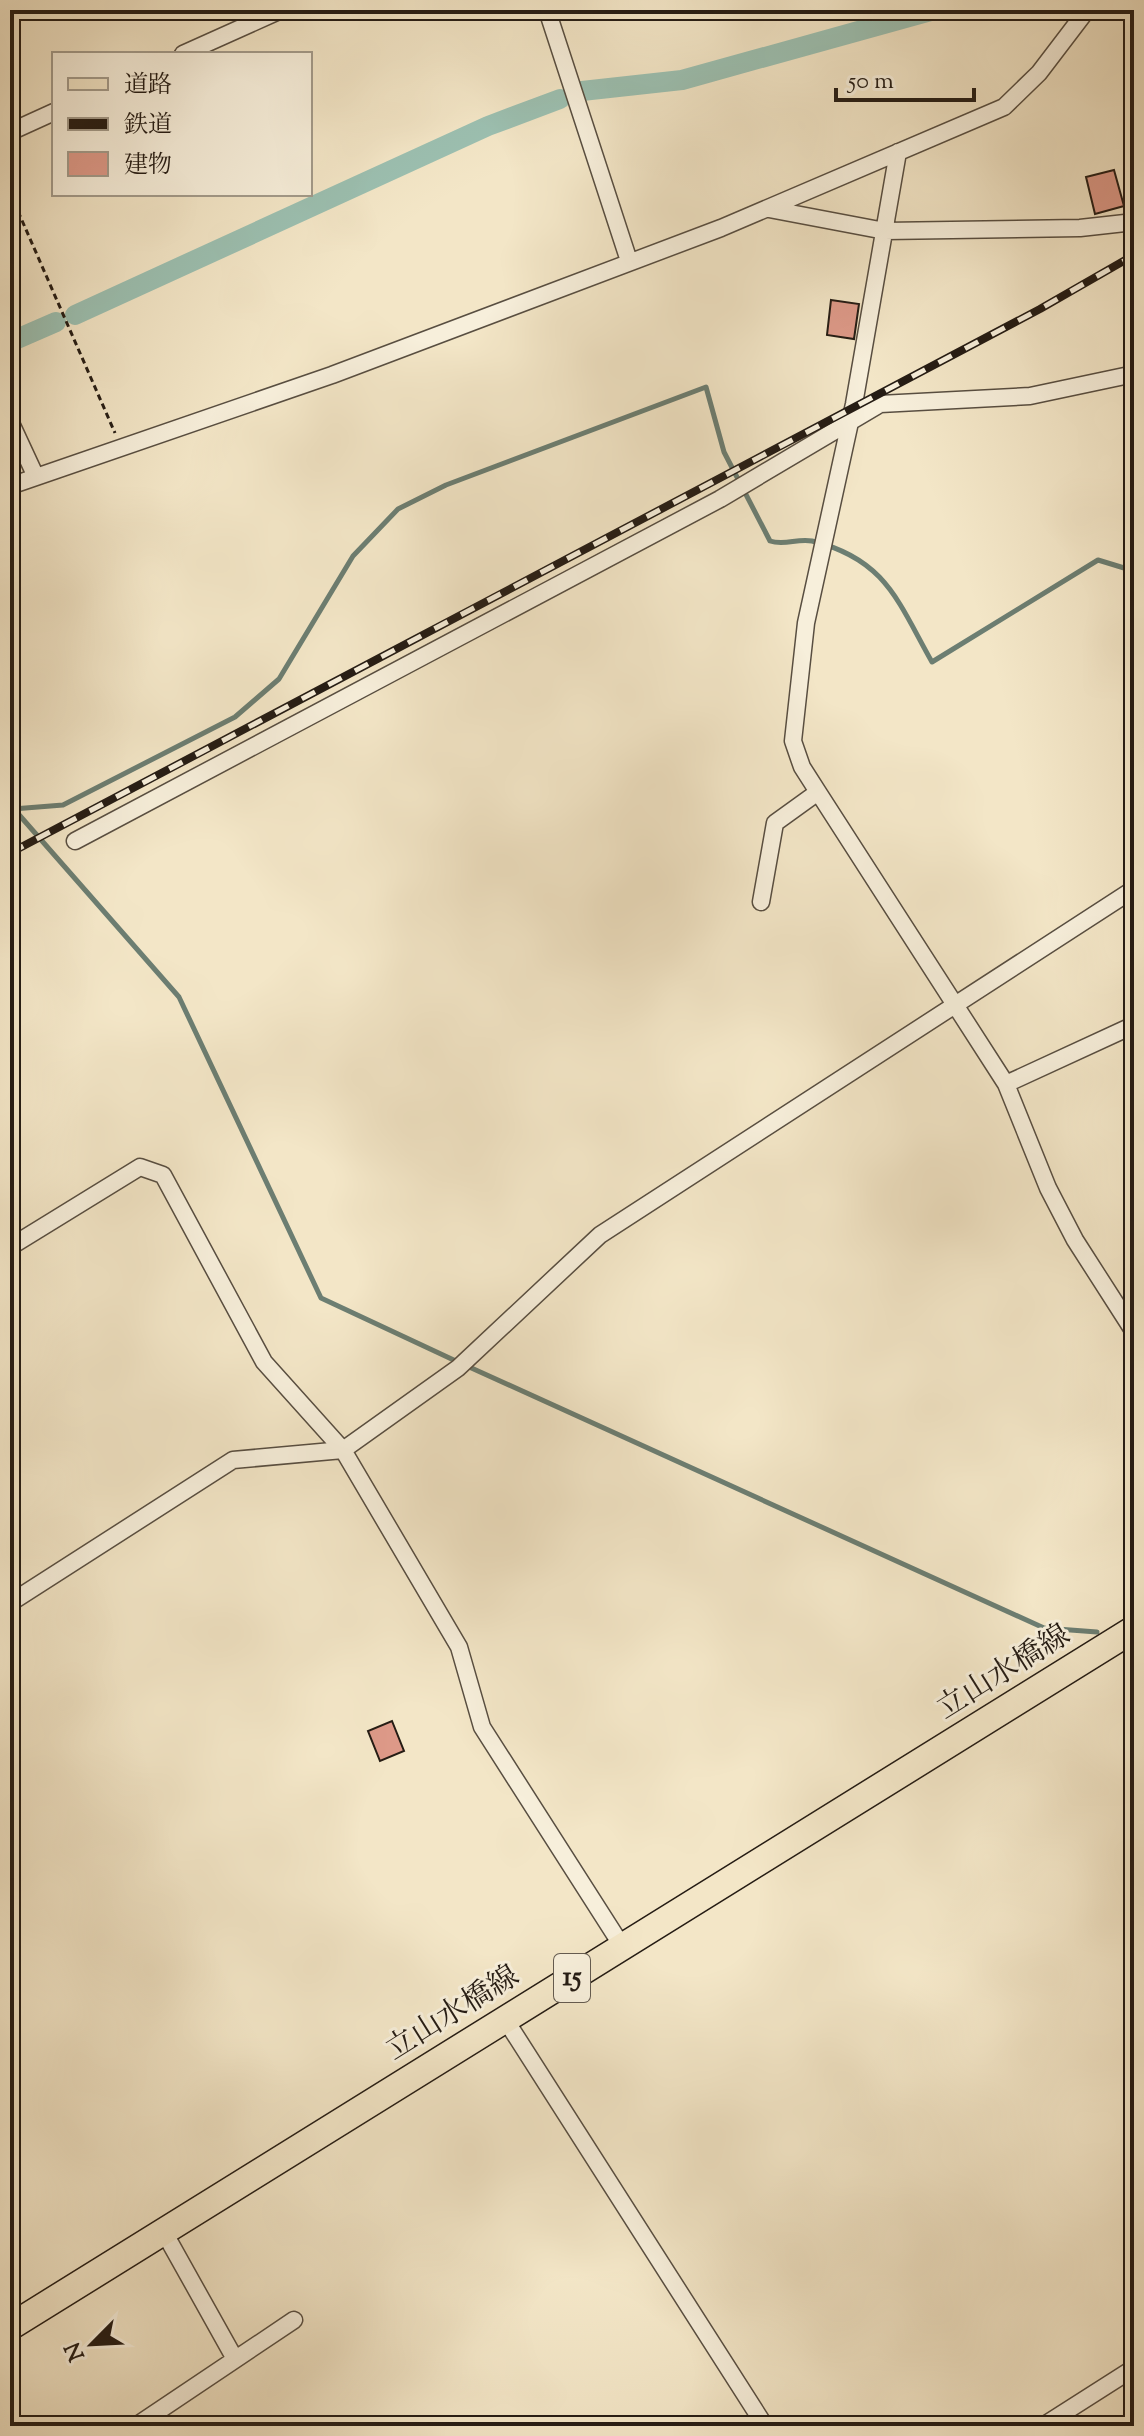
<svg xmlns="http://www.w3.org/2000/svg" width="1144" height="2436" font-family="'Sorts Mill Goudy','Noto Serif JP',serif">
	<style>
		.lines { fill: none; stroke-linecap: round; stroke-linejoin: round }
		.stream { stroke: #6c7e72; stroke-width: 5 }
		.canal { stroke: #9cc0b1; stroke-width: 20 }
		.building { fill: #d98; stroke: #251c14; stroke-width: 2 }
		.street-casing { stroke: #584e41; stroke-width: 19 }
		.primary-casing { stroke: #251c14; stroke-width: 29 }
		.path { stroke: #251c14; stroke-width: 3; stroke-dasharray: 6 4; stroke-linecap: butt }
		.street { stroke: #f7efdb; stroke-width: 16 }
		.primary { stroke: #f3e6c7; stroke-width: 26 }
		.rail-casing { stroke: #251c14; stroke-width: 8 }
		.rail { stroke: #f7efdb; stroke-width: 5; stroke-dasharray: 15; stroke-linecap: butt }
		.labels { text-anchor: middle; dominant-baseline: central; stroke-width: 6; stroke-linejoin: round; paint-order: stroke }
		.shield { fill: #f7efdb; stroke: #645b50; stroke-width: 2 }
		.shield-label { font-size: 28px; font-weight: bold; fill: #251c14 }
		.street-label { font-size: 30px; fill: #251c14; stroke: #f7efdb }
	</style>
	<rect width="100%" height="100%" fill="#f3e6c7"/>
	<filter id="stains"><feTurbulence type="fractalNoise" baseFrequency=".0025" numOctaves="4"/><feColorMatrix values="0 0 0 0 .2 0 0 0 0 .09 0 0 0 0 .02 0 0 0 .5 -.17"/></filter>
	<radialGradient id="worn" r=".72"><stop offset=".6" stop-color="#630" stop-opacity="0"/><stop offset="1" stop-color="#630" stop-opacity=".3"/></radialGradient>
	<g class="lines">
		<path class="stream" d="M13 809 63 805 235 717 279 679 353 556 398 509 446 485 706 387 724 452 770 541C785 546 797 538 812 541 886 559 898 602 932 662L1098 560 1134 571
			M14 809 179 997 321 1298 458 1362
			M467 1366 1044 1628 1097 1632"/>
		<path class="canal" d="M582 91 682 80 934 10
			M75 315 488 126 560 99
			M10 342 56 322"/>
	</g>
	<path class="building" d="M1114 170 1124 206 1095 214 1086 177Z
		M831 300 859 304 854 339 827 335Z
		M392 1721 404 1751 380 1761 368 1731Z"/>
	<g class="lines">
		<defs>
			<path id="street" d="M547 10 629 261
				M183 54 281 10
				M10 132 54 112
				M898 152 854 404 806 623 793 741 802 767 818 792 1006 1084 1048 1188 1075 1240 1134 1332
				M769 209 885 231 1080 228 1134 222
				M10 421 36 477
				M10 486 332 375 721 228 1004 107 1039 73 1087 10
				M75 841 720 499 880 404 1030 396 1134 374
				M761 902 775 823 818 792
				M1006 1084 1134 1025
				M10 1247 140 1167 163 1175 264 1362 343 1450 459 1647 482 1727 622 1946
				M10 1603 233 1460 343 1450 458 1368 600 1235 1134 889
				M505 2019 765 2426
				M164 2232 235 2359
				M136 2426 294 2320
				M1043 2426 1134 2368"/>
			<path id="primary" d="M10 2327 1134 1629"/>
		</defs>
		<use href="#street" class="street-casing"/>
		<use href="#primary" class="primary-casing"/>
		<path class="path" d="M10 193 115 433"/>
		<use href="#street" class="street"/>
		<use href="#primary" class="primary"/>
		<defs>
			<path id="rail" d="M10 853 1040 309 1134 255"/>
		</defs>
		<use href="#rail" class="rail-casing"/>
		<use href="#rail" class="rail"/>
	</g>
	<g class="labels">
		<rect class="shield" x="554" y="1954" width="36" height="48" rx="6"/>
		<g class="shield-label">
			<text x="572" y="1978">15</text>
		</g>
		<g class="street-label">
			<text transform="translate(1004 1673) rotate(-32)">立山水橋線</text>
			<text transform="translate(453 2014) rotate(-32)">立山水橋線</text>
		</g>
	</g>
	<rect width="1144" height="2436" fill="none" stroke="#f3e6c7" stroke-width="40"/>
	<rect x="12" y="12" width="1120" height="2412" fill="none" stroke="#251c14" stroke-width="4"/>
	<rect x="20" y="20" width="1104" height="2396" fill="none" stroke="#251c14" stroke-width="2"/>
	<rect x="52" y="52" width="260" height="144" fill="#f7efdb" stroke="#a39b8b" stroke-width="2"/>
	<rect x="68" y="78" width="40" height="12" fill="#f3e6c7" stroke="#a39b8b" stroke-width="2"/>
	<text x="124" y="92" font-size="24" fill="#251c14">道路</text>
	<rect x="68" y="118" width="40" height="12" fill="#251c14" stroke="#a39b8b" stroke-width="2"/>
	<text x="124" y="132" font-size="24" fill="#251c14">鉄道</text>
	<rect x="68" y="152" width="40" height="24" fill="#dd9988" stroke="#a39b8b" stroke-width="2"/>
	<text x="124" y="172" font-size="24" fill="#251c14">建物</text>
	<g transform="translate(92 2344) rotate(246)" stroke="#f7efdb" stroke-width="6" paint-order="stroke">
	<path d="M0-6L14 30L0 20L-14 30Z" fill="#251c14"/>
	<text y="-12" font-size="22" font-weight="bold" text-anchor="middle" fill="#251c14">N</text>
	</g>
	<path d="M836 88v12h138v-12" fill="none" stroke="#251c14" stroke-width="4"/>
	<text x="848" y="88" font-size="24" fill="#251c14" stroke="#f7efdb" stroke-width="6" paint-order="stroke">50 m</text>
	<rect width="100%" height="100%" filter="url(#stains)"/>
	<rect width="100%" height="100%" fill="url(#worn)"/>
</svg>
